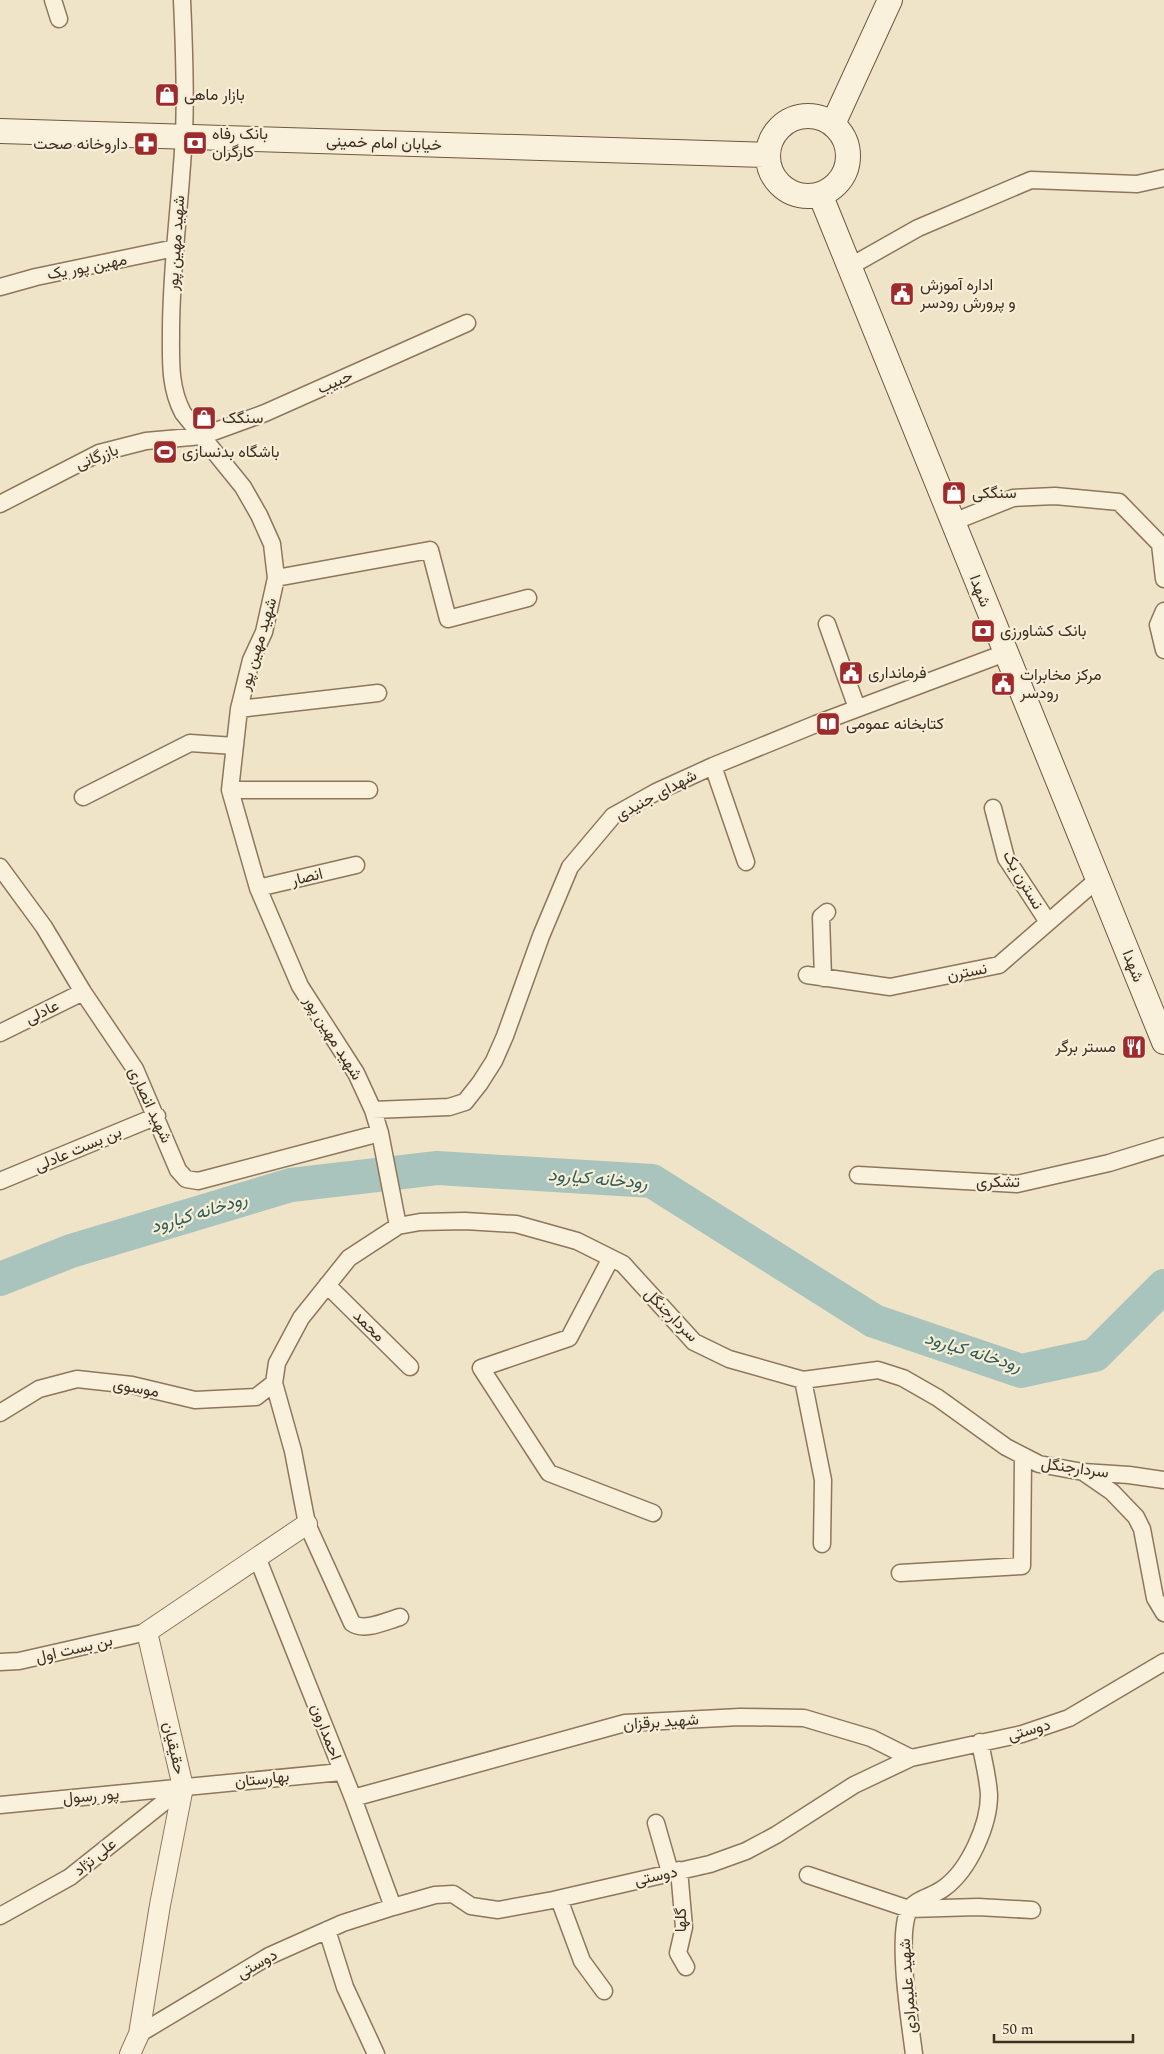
<svg xmlns="http://www.w3.org/2000/svg" width="1164" height="2054" font-family="Spectral,Vazirmatn,serif">
	<style>
		.lines { fill: none; stroke-linecap: round; stroke-linejoin: round }
		.river { stroke: #a9c4bc; stroke-width: 34 }
		.minor-casing { stroke: #8d765c; stroke-width: 19 }
		.tertiary-casing { stroke: #8d765c; stroke-width: 22 }
		.secondary-casing { stroke: #6f573f; stroke-width: 26 }
		.minor { stroke: #faf1dc; stroke-width: 16 }
		.tertiary { stroke: #faf1dc; stroke-width: 20 }
		.secondary { stroke: #faf1dc; stroke-width: 24 }
		.labels { text-anchor: middle; dominant-baseline: central; stroke-width: 4.5; stroke-linejoin: round; paint-order: stroke }
		.poi-label { font-size: 16px; fill: #3d2e20; stroke: #f7eed8; text-anchor: start }
		.street-label { font-size: 16px; fill: #3d2e20; stroke: #f7eed8 }
		.water-label { font-size: 18px; font-style: italic; fill: #2f5d5a; stroke: #f7eed8 }
	</style>
	<rect width="100%" height="100%" fill="#f0e4c8"/>
	<g class="lines">
		<path class="river" d="M0 1279 71 1251 291 1185 437 1168 652 1181 874 1321 1021 1371 1095 1355 1164 1286"/>
		<defs>
			<path id="minor" d="M53 0 59 19
				M182 0C184 44 186 89 184 133 181 199 171 265 171 331 171 359 169 387 183 413L243 487 259 515 272 544 276 578 264 632 251 660 239 709 230 790 258 888 300 986 356 1073 373 1110 380 1133 398 1226
				M849 267 918 228 1031 180 1137 184 1164 178
				M0 287 36 277 175 248
				M0 504 99 453 146 441 202 436 265 413 467 323
				M953 522 1013 498 1055 496 1119 502 1160 544 1164 579
				M276 578 430 550 448 619 528 598
				M1164 611 1158 625 1164 650
				M827 624 857 708
				M239 709 378 693
				M713 766 746 862
				M230 790H369
				M83 797 190 743 235 746
				M993 808 1006 858 1048 922
				M0 867 44 927 83 992 135 1069 178 1170 186 1179 198 1181 380 1133
				M258 888 356 865
				M807 975 890 987 999 965 1098 879
				M823 978 821 917 827 912
				M0 1033 83 992
				M373 1110 449 1107 465 1102 480 1083 494 1061 505 1036 541 936 570 867 613 816 656 792 713 766 816 724 1005 653
				M858 1175 1017 1184 1109 1163 1164 1146
				M0 1181 157 1116
				M611 1258 569 1338 481 1368 549 1473 653 1513
				M327 1285 410 1367
				M803 1380 823 1480 822 1544
				M0 1413 39 1389 77 1379 132 1385 195 1400 256 1397 274 1383
				M1083 1472 1112 1492 1136 1517 1142 1529 1155 1598 1164 1613
				M257 1557 353 1798 393 1907
				M900 1573 1022 1566 1023 1457
				M400 1617C386 1621 364 1632 352 1623L307 1524 293 1451 274 1383 277 1363 301 1318 349 1258 398 1226 420 1222 465 1221 516 1224 577 1241 623 1264 694 1342 729 1359 803 1380 878 1370 903 1378 938 1398 1006 1447 1039 1464 1083 1472 1129 1475 1164 1480
				M0 1662 19 1661 147 1632
				M353 1798 625 1723 740 1717 804 1718 871 1738 911 1758
				M0 1805 341 1772
				M656 1823 670 1872
				M679 1870 684 1927 678 1953 686 1967
				M808 1875 909 1909 978 1907 1032 1910
				M559 1899 582 1961 604 1991
				M0 1916 70 1877 183 1787
				M327 1930 345 1987 376 2054
				M139 2034 269 1956 343 1923 393 1907 435 1895 453 1894 471 1906 498 1910 553 1900 710 1864 746 1851 776 1835 854 1785 911 1758 1022 1734 1069 1718 1164 1662
				M914 2054C910 2023 896 1936 909 1910 915 1899 934 1896 944 1888 969 1870 989 1825 989 1795 988 1777 983 1759 980 1742"/>
			<path id="tertiary" d="M130 2054 139 2034 160 1905 183 1787 147 1632 307 1524"/>
			<path id="secondary" d="M768 156a40 40 0 1 1 80 0a40 40 0 1 1-80 0Z
				M833 124 890 0
				M0 131 768 155
				M820 194 1164 1042"/>
		</defs>
		<use href="#minor" class="minor-casing"/>
		<use href="#tertiary" class="tertiary-casing"/>
		<use href="#secondary" class="secondary-casing"/>
		<use href="#minor" class="minor"/>
		<use href="#tertiary" class="tertiary"/>
		<use href="#secondary" class="secondary"/>
	</g>
	<defs>
		<symbol id="shop-square" viewBox="-11 -11 22 22"><rect x="-9" y="-9" width="18" height="18" rx="4" fill="#9e2a2b" stroke="#f7eed8"/><path d="M-5-2.5h2.3a2.7 3.5 0 0 1 5.4 0H5L5.5 6h-11ZM-1.5-2.5h3a1.5 2.3 0 0 0-3 0Z" fill="#fff"/></symbol>
		<symbol id="bank-square" viewBox="-11 -11 22 22"><rect x="-9" y="-9" width="18" height="18" rx="4" fill="#9e2a2b" stroke="#f7eed8"/><path d="M-6-4H6V4H-6ZM0-2.3a2.3 2.3 0 1 0 0 4.6a2.3 2.3 0 1 0 0-4.6Z" fill="#fff"/></symbol>
		<symbol id="pharmacy-square" viewBox="-11 -11 22 22"><rect x="-9" y="-9" width="18" height="18" rx="4" fill="#9e2a2b" stroke="#f7eed8"/><path d="M-2-6h4v4h4v4h-4v4h-4v-4h-4v-4h4Z" fill="#fff"/></symbol>
		<symbol id="civic-square" viewBox="-11 -11 22 22"><rect x="-9" y="-9" width="18" height="18" rx="4" fill="#9e2a2b" stroke="#f7eed8"/><path d="M-.6-6.5H3V-4.5H.6V-3L4-1V1h2V6H-6V1h2V-1L-.6-3ZM-1.2 2.5V6h2.4V2.5Z" fill="#fff"/></symbol>
		<symbol id="stadium-square" viewBox="-11 -11 22 22"><rect x="-9" y="-9" width="18" height="18" rx="4" fill="#9e2a2b" stroke="#f7eed8"/><path d="M0-5a6.5 5 0 1 0 0 10a6.5 5 0 1 0 0-10ZM-3.5-1.8h7v3.6h-7Z" fill="#fff"/></symbol>
		<symbol id="library-square" viewBox="-11 -11 22 22"><rect x="-9" y="-9" width="18" height="18" rx="4" fill="#9e2a2b" stroke="#f7eed8"/><path d="M-6-4Q-3-5.5-.7-3.5V5Q-3 3-6 4ZM6-4Q3-5.5 .7-3.5V5Q3 3 6 4Z" fill="#fff"/></symbol>
		<symbol id="restaurant-square" viewBox="-11 -11 22 22"><rect x="-9" y="-9" width="18" height="18" rx="4" fill="#9e2a2b" stroke="#f7eed8"/><path d="M-5-6h1v4h1v-4h1v4h1v-4h1v5L-1.5 .5V6h-2V.5L-5-1ZM5-6V6H3V1.5H1.5Q1.5-4 5-6Z" fill="#fff"/></symbol>
	</defs>
	<g fill-rule="evenodd">
		<use href="#shop-square" x="153" y="81" width="28" height="28"/>
		<use href="#bank-square" x="181" y="129" width="28" height="28"/>
		<use href="#pharmacy-square" x="132" y="130" width="28" height="28"/>
		<use href="#civic-square" x="888" y="280" width="28" height="28"/>
		<use href="#shop-square" x="190" y="404" width="28" height="28"/>
		<use href="#stadium-square" x="151" y="438" width="28" height="28"/>
		<use href="#shop-square" x="940" y="479" width="28" height="28"/>
		<use href="#bank-square" x="969" y="617" width="28" height="28"/>
		<use href="#civic-square" x="837" y="659" width="28" height="28"/>
		<use href="#civic-square" x="989" y="670" width="28" height="28"/>
		<use href="#library-square" x="814" y="710" width="28" height="28"/>
		<use href="#restaurant-square" x="1120" y="1033" width="28" height="28"/>
	</g>
	<g class="labels">
		<g class="poi-label">
			<text x="184" y="95">بازار ماهى</text>
			<text x="212" y="134">بانک رفاه<tspan x="212" dy="18">کارگران</tspan></text>
			<text x="128" y="144" text-anchor="end">داروخانه صحت</text>
			<text x="920" y="285">اداره آموزش<tspan x="920" dy="18">و پرورش رودسر</tspan></text>
			<text x="222" y="418">سنگک</text>
			<text x="182" y="452">باشگاه بدنسازى</text>
			<text x="972" y="493">سنگکى</text>
			<text x="1000" y="631">بانک کشاورزى</text>
			<text x="868" y="673">فرماندارى</text>
			<text x="1020" y="675">مرکز مخابرات<tspan x="1020" dy="18">رودسر</tspan></text>
			<text x="846" y="724">کتابخانه عمومى</text>
			<text x="1116" y="1047" text-anchor="end">مستر برگر</text>
		</g>
		<g class="street-label">
			<text transform="translate(384 143) rotate(2)">خیابان امام خمینی</text>
			<text transform="translate(176 243) rotate(-86)">شهید مهین پور</text>
			<text transform="translate(87 267) rotate(-11)">مهین پور یک</text>
			<text transform="translate(335 382) rotate(-24)">حبیب</text>
			<text transform="translate(97 457) rotate(-21)">بازرگانی</text>
			<text transform="translate(980 591) rotate(69)">شهدا</text>
			<text transform="translate(258 644) rotate(-73)">شهید مهین پور</text>
			<text transform="translate(656 795) rotate(-28)">شهدای جنیدی</text>
			<text transform="translate(307 877) rotate(-14)">انصار</text>
			<text transform="translate(1023 880) rotate(60)">نسترن یک</text>
			<text transform="translate(1133 966) rotate(68)">شهدا</text>
			<text transform="translate(967 972) rotate(-11)">نسترن</text>
			<text transform="translate(42 1012) rotate(-26)">عادلی</text>
			<text transform="translate(333 1038) rotate(58)">شهید مهین پور</text>
			<text transform="translate(150 1105) rotate(65)">شهید انصاری</text>
			<text transform="translate(78 1149) rotate(-23)">بن بست عادلی</text>
			<text x="998" y="1182">تشکری</text>
			<text transform="translate(671 1315) rotate(45)">سردارجنگل</text>
			<text transform="translate(369 1326) rotate(45)">محمد</text>
			<text transform="translate(136 1388) rotate(10)">موسوی</text>
			<text transform="translate(1075 1468) rotate(8)">سردارجنگل</text>
			<text transform="translate(74 1649) rotate(-13)">بن بست اول</text>
			<text transform="translate(661 1722) rotate(-4)">شهید برقزان</text>
			<text transform="translate(1029 1730) rotate(-16)">دوستی</text>
			<text transform="translate(326 1732) rotate(69)">احمدارون</text>
			<text transform="translate(174 1748) rotate(77)">حقیقیان</text>
			<text transform="translate(262 1779) rotate(-6)">بهارستان</text>
			<text transform="translate(91 1796) rotate(-5)">پور رسول</text>
			<text transform="translate(95 1857) rotate(-39)">علی نژاد</text>
			<text transform="translate(656 1876) rotate(-12)">دوستی</text>
			<text transform="translate(681 1920) rotate(-90)">گلها</text>
			<text transform="translate(257 1964) rotate(-29)">دوستی</text>
			<text transform="translate(908 1986) rotate(-94)">شهید علیمرادی</text>
		</g>
		<g class="water-label">
			<text transform="translate(598 1179) rotate(5)">رودخانه کیارود</text>
			<text transform="translate(199 1213) rotate(-17)">رودخانه کیارود</text>
			<text transform="translate(973 1352) rotate(17)">رودخانه کیارود</text>
		</g>
	</g>
	<path d="M994 2034v8h139v-8" fill="none" stroke="#3d2e20" stroke-width="2.5"/>
	<text x="1002" y="2034" font-size="15" fill="#3d2e20" stroke="#f7eed8" stroke-width="4" paint-order="stroke">50 m</text>
</svg>
